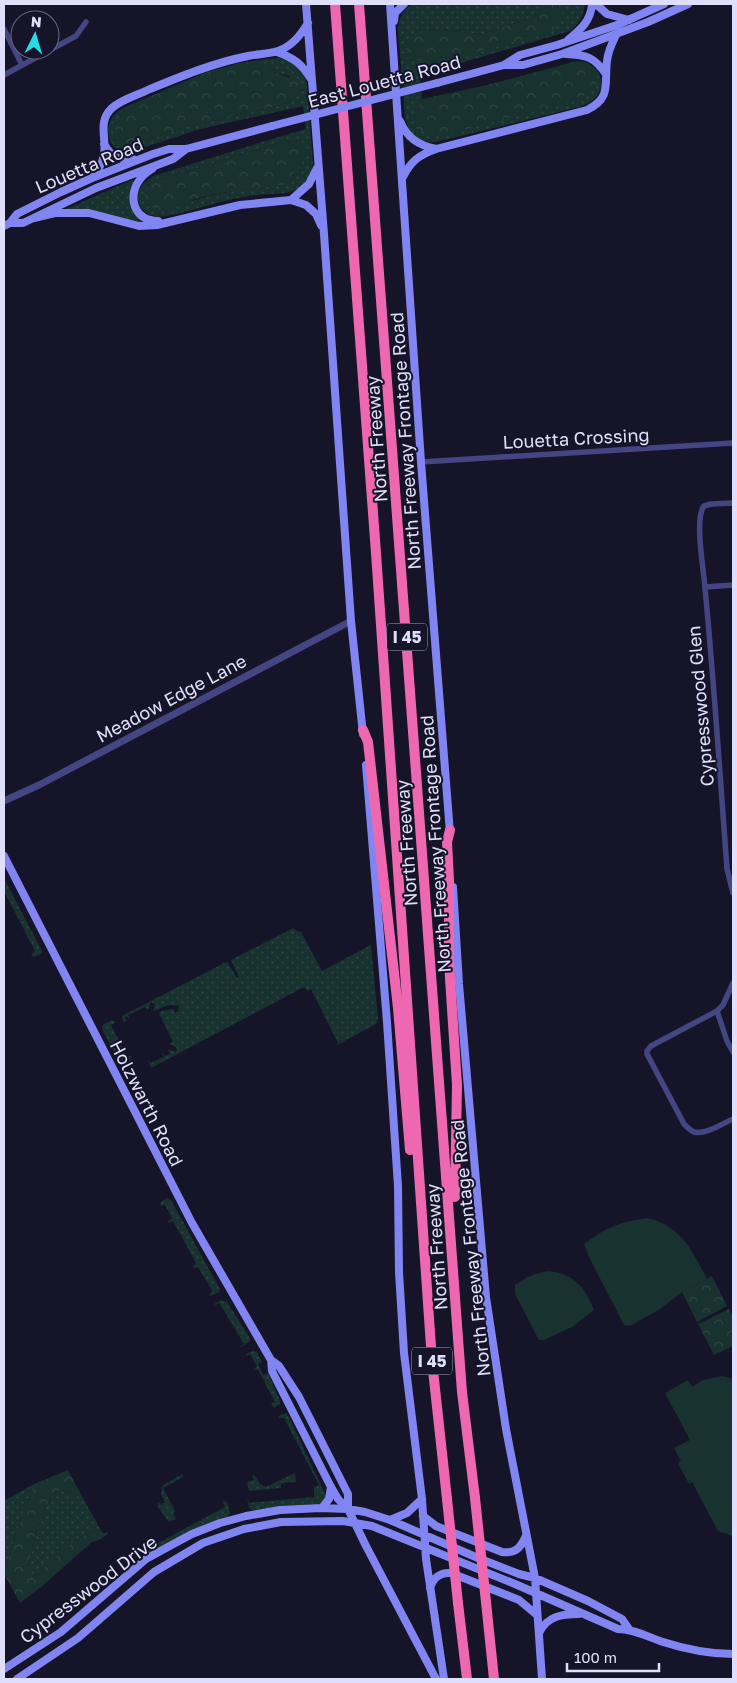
<svg xmlns="http://www.w3.org/2000/svg" width="737" height="1683" font-family="'Golos Text',sans-serif">
	<style>
		.grass { fill: url(#grass-dots); fill-rule: evenodd }
		.forest { fill: url(#forest-crowns) }
		.garden { fill: #17322f }
		.lines { fill: none; stroke-linecap: round; stroke-linejoin: round }
		.minor { stroke: #444683; stroke-width: 5.5 }
		.tertiary { stroke: #444683; stroke-width: 7 }
		.secondary { stroke: #8185f1; stroke-width: 8 }
		.motorway { stroke: #ee67b1; stroke-width: 10 }
		.secondary-bridge { stroke: #8185f1; stroke-width: 8 }
		.motorway-bridge { stroke: #ee67b1; stroke-width: 10 }
		.labels { text-anchor: middle; dominant-baseline: central; stroke-width: 4; stroke-linejoin: round; paint-order: stroke }
		.shield { fill: #161429; stroke: #a3a2bc; stroke-width: 1 }
		.shield-label { font-size: 16px; font-weight: bold; fill: #e0dffb }
		.street-label { font-size: 18px; fill: #e0dffb; stroke: #161429 }
	</style>
	<defs>
		<pattern id="grass-dots" width="8" height="8" patternUnits="userSpaceOnUse" patternTransform="scale(1.25)"><rect width="8" height="8" fill="#17322f"/><path d="M2 2h.1M6 6h.1" fill="none" stroke="#2d4644" stroke-width="1.8" stroke-linecap="round"/></pattern>
		<pattern id="forest-crowns" width="20" height="18" patternUnits="userSpaceOnUse" patternTransform="scale(1.25)"><rect width="20" height="18" fill="#17322f"/><path d="M2 6a3 3 0 1 1 6 0M12 15a3 3 0 1 1 6 0" fill="none" stroke="#2d4644"/></pattern>
	</defs>
	<rect width="100%" height="100%" fill="#161429"/>
	<path class="grass" d="M414 4H550L536 16 482 34 430 29 407 58 565 9V4H585C583 16 580 23 570 31L420 75 422 99 416 109 597 84V70C608 87 597 102 579 107L436 142C419 143 409 135 405 118L398 29C399 18 403 8 414 4Z
		M279 58 291 60 306 76 313 163C310 181 305 188 287 193 267 194 248 195 229 200 213 203 166 220 154 216 143 214 136 204 138 193 140 185 146 181 153 176L275 138 306 129 303 106 200 129 128 153C114 154 105 137 109 124 111 116 118 111 125 107L115 127 138 143 185 127 269 108 294 101 290 76 274 72 266 59ZM305 140 283 185C239 189 207 194 166 210L147 186 152 182 281 142Z
		M132 180 134 182C124 199 134 211 146 222L142 223 66 209Z
		M4 878 42 951 41 954 34 957 31 955 35 951 4 891Z
		M293 928 297 931 301 932 322 971 371 945 378 1019 376 1024 335 1046 338 1043 311 989 307 991 304 987 151 1068 148 1059 151 1063 164 1057 162 1052 165 1056 170 1054 168 1049 176 1052 177 1048 169 1044 173 1042 159 1013 161 1011 173 1009 175 1013 178 1011 179 1006 169 1005 153 1011 155 1004 151 1002 148 1010 145 1007 128 1015 130 1020 127 1016 125 1017 127 1021 123 1022 122 1016 226 962 228 963 237 978 239 977 231 960Z
		M112 1020 116 1022 111 1025 127 1057 132 1056 130 1060 121 1064 119 1062 102 1029 103 1025Z
		M166 1198 171 1200 220 1289 219 1292 210 1296 209 1294 213 1292 198 1267 193 1268V1266L196 1263 173 1221 169 1223 167 1222 172 1218 165 1205 161 1206 160 1203Z
		M221 1300 227 1302 250 1338V1341L241 1347 240 1346 244 1344 221 1306 219 1303 215 1305 214 1304Z
		M253 1351 257 1352 262 1362 258 1364 263 1375 268 1373 280 1401V1404L274 1408 271 1404 275 1402 258 1370H253L257 1367 250 1354 246 1356V1354Z
		M287 1413 326 1496 323 1503 319 1504 281 1506 253 1511 249 1508 247 1498 249 1503 314 1497V1487L319 1485 284 1418H278L280 1415Z
		M295 1473 296 1482 281 1483V1488L249 1491 247 1482 254 1480 252 1475 255 1476 260 1484 266 1487Z
		M183 1474V1477L163 1488 175 1511 173 1513 176 1519 169 1522 158 1507V1502L161 1505 165 1502 161 1494 163 1485Z
		M34 1484 16 1533 4 1574V1501Z
		M62 1489 76 1496 78 1489 103 1534 107 1532 108 1534 99 1540 95 1530 77 1539 34 1577 28 1568 36 1532 51 1496Z
		M223 1501 227 1502 230 1513 227 1517 186 1533 152 1553 147 1552 144 1548 145 1546 147 1549 225 1507Z"/>
	<path class="forest" d="M550 4H565V9L552 31 435 64 407 58 406 48 416 35 430 29 483 34 536 16Z
		M266 59 274 72 300 81 302 90 294 101 269 108 185 127 138 143 124 145 118 143 115 127 125 107 207 72 240 63Z
		M577 61 587 62 597 70V84L579 100 453 133 432 136 415 127 416 109 422 99 487 85Z
		M305 140 308 156 283 185C255 188 227 191 199 198 188 201 177 209 166 210 147 213 137 195 152 182L281 142Z
		M712 1276 727 1306 697 1322 682 1292Z
		M729 1309 733 1318V1346L714 1355 698 1324Z
		M68 1470 78 1489 76 1496 62 1489 51 1496 36 1532 28 1568 34 1577 77 1539 95 1530 99 1540 92 1542 41 1587 20 1603 4 1574 16 1533 34 1484Z"/>
	<path class="garden" d="M648 1218C682 1227 692 1250 707 1279L682 1292 660 1309 630 1326 624 1325 589 1257 584 1244C607 1227 619 1222 648 1218Z
		M549 1271C574 1274 585 1287 594 1310L572 1327 544 1340H539L515 1294V1285C526 1277 535 1273 549 1271Z
		M722 1376 733 1379V1536L718 1531 692 1482 689 1484 678 1463 681 1461 674 1448 690 1440 665 1393 688 1380 692 1387 703 1380Z"/>
	<g class="lines">
		<path class="minor" d="M4 29 22 65
			M50 50 76 36 86 22
			M4 75 50 50
			M421 462 733 443
			M733 503 711 504 704 506C694 519 704 571 705 588 714 682 720 775 727 869L733 893
			M705 587 733 585
			M733 983 723 1005 717 1011 651 1046 647 1051V1054L684 1124C687 1127 691 1131 694 1132 706 1135 723 1123 733 1119
			M717 1011 727 1041 733 1052"/>
		<path class="tertiary" d="M4 801 39 785 351 621"/>
		<path class="secondary" d="M306 4 324 234 351 621 363 734
			M390 4 421 462 450 833
			M596 4 607 14 629 20
			M394 21 395 13 404 4
			M568 40C580 30 591 21 592 4
			M277 52C294 58 302 64 311 79
			M566 54C587 55 594 57 606 74
			M504 65H523L562 54 648 22 688 4
			M437 83 504 65 520 55 557 45 617 25 664 4
			M400 121C407 138 418 145 436 149
			M104 144C111 157 120 160 133 159
			M153 168C149 171 144 174 141 178 126 196 134 221 158 221
			M403 177C411 161 419 155 436 149L587 110C612 98 604 84 607 61 608 51 612 43 616 35
			M92 178C98 171 102 164 104 155 107 138 97 122 112 108 122 99 138 95 150 89 182 76 213 63 248 56 257 54 269 54 278 51 292 46 300 36 308 23
			M291 200 309 184 317 168
			M34 218 55 213H89L139 226 157 225 240 205 291 200 306 205 316 214 321 225
			M10 223H23L96 188 173 159 186 149
			M4 226 10 223 17 214 61 192 92 178 153 154 169 149H186L272 126
			M366 765 387 1022 398 1186 399 1272 404 1353 422 1499 426 1559 444 1679
			M4 856 192 1223 271 1360 279 1366 299 1397 348 1494V1509
			M453 887 459 984 486 1297 506 1429 535 1578 542 1679
			M271 1360 272 1371 331 1487 338 1499 348 1509 366 1546 436 1679
			M322 1508 329 1499 331 1487
			M423 1516 436 1526 502 1552C516 1554 521 1547 526 1536
			M390 1520 407 1513 422 1499
			M430 1588C433 1578 440 1572 451 1573L519 1600 537 1615
			M539 1633C547 1616 562 1614 579 1614
			M4 1669 61 1632 146 1559 166 1548 192 1534 220 1523 246 1516 280 1510 321 1508 348 1509 365 1512 390 1520 478 1558 519 1574 535 1578 588 1601 622 1619 629 1629
			M17 1679 78 1638 154 1572 203 1543 244 1529 281 1522 343 1521 372 1526 515 1584 618 1629C634 1629 648 1637 663 1642 685 1649 710 1654 733 1654"/>
		<path class="motorway" d="M335 4 376 553 432 1361 447 1499
			M359 4 462 1392 475 1498
			M363 730 368 742 398 1008 410 1150
			M450 830 447 842 449 880V963L457 1085 455 1197
			M486 1602 494 1679
			M458 1603 467 1679"/>
		<path class="secondary-bridge" d="M272 126 437 83"/>
		<path class="motorway-bridge" d="M475 1498 486 1602
			M447 1499 458 1603"/>
	</g>
	<g class="labels">
		<g class="shield">
			<rect x="387" y="623.5" width="40" height="27" rx="4"/>
			<rect x="412" y="1347.5" width="40" height="27" rx="4"/>
		</g>
		<g class="shield-label">
			<text x="407" y="637">I 45</text>
			<text x="432" y="1361">I 45</text>
		</g>
		<g class="street-label">
			<text transform="translate(384 81) rotate(-15)">East Louetta Road</text>
			<text transform="translate(89 165) rotate(-23)">Louetta Road</text>
			<text transform="translate(576 438) rotate(-3)">Louetta Crossing</text>
			<text transform="translate(376 439) rotate(-94)">North Freeway</text>
			<text transform="translate(405 441) rotate(-94)">North Freeway Frontage Road</text>
			<text transform="translate(171 698) rotate(-28)">Meadow Edge Lane</text>
			<text transform="translate(700 706) rotate(-95)">Cypresswood Glen</text>
			<text transform="translate(406 843) rotate(-94)">North Freeway</text>
			<text transform="translate(435 844) rotate(-94)">North Freeway Frontage Road</text>
			<text transform="translate(147 1103) rotate(63)">Holzwarth Road</text>
			<text transform="translate(436 1247) rotate(-94)">North Freeway</text>
			<text transform="translate(470 1248) rotate(-96)">North Freeway Frontage Road</text>
			<text transform="translate(88 1589) rotate(-37)">Cypresswood Drive</text>
		</g>
	</g>
	<rect width="737" height="1683" fill="none" stroke="#e0dffb" stroke-width="10"/>
	<g transform="translate(35 35) rotate(5)"><circle r="24" fill="#161429" stroke="#67657d"/>
	<path d="M0-4L9 19L0 12L-9 19Z" fill="#20e0e6"/>
	<text y="-8" font-size="14" font-weight="bold" text-anchor="middle" fill="#e0dffb">N</text>
	</g>
	<path d="M567 1663v8h92v-8" fill="none" stroke="#e0dffb" stroke-width="2.5"/>
	<text x="574" y="1663" font-size="15" fill="#e0dffb" stroke="#161429" stroke-width="4" paint-order="stroke">100 m</text>
</svg>
